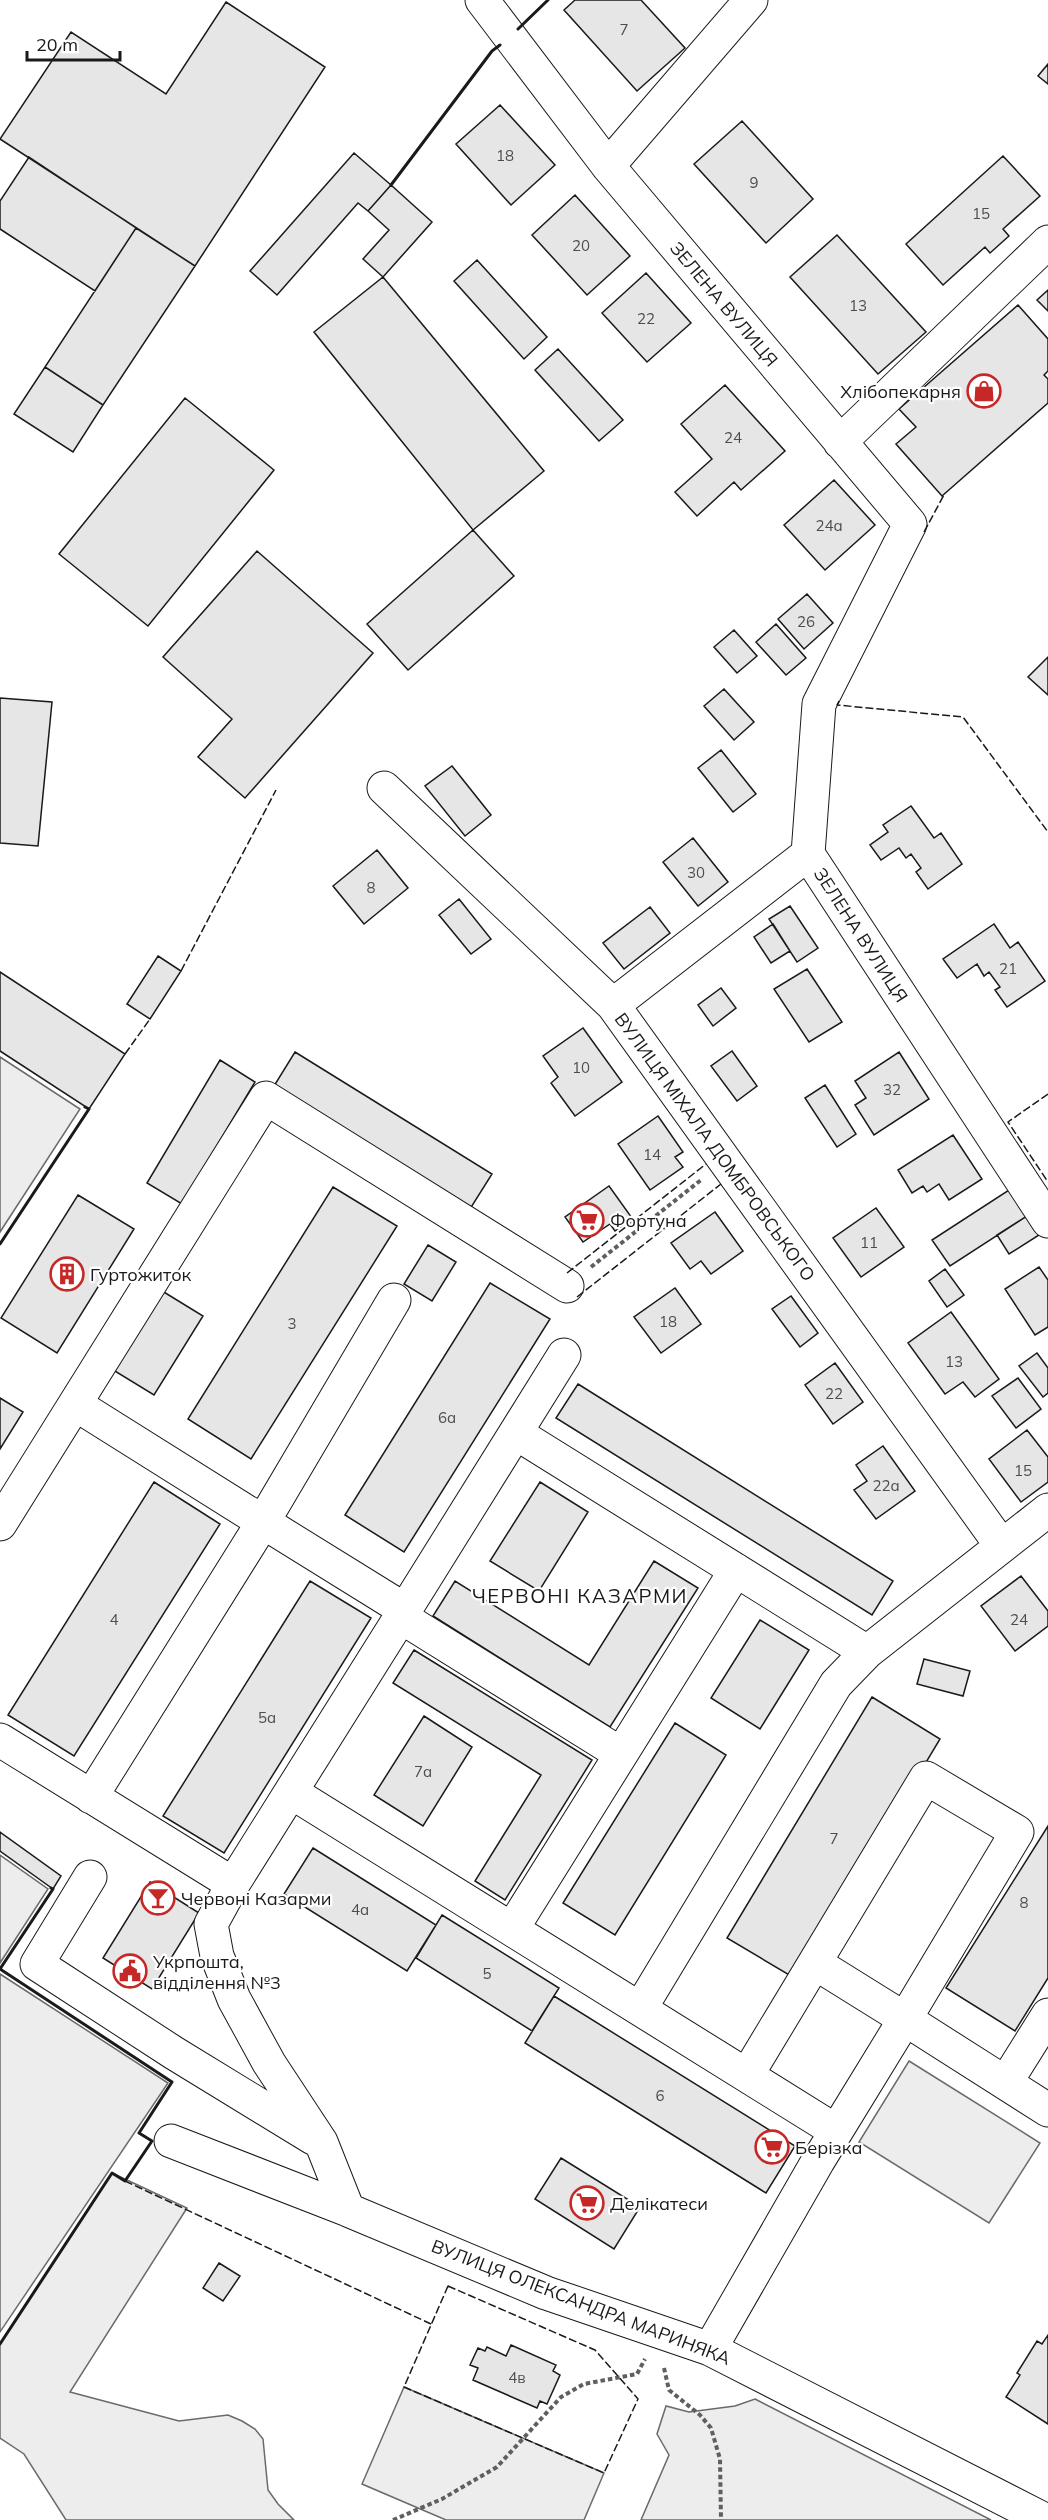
<svg xmlns="http://www.w3.org/2000/svg" width="1048" height="2520" font-family="Mulish,sans-serif">
	<style>
		.built { fill: #ededed; stroke: #6a6a6a; stroke-width: 1.5 }
		.building { fill: #e6e6e6; stroke: #1a1a1a; stroke-width: 1.5 }
		.lines { fill: none; stroke-linecap: round; stroke-linejoin: round }
		.minor-casing { stroke: #1a1a1a; stroke-width: 35 }
		.path { stroke: #5f5f5f; stroke-width: 4; stroke-dasharray: 4.5 3; stroke-linecap: butt }
		.minor { stroke: #fff; stroke-width: 33 }
		.fence { stroke: #1a1a1a; stroke-width: 1.5; stroke-dasharray: 8 3; stroke-linecap: butt }
		.wall { stroke: #1a1a1a; stroke-width: 3 }
		.labels { text-anchor: middle; dominant-baseline: central; stroke-width: 4.5; stroke-linejoin: round; paint-order: stroke }
		.number-label { font-size: 15px; fill: #4d4d4d }
		.street-label { font-size: 18px; fill: #1a1a1a; stroke: #fff }
		.poi-label { font-size: 18px; fill: #1a1a1a; stroke: #fff; text-anchor: start }
		.neighbourhood-label { font-size: 20px; letter-spacing: 1.5px; fill: #1a1a1a; stroke: #fff }
	</style>
	<rect width="100%" height="100%" fill="#fff"/>
	<path class="built" d="M0 1057 80 1109 0 1232Z
		M0 1855 48 1889 0 1963Z
		M0 1974 168 2083 0 2332Z
		M909 2061 1040 2143 989 2223 859 2142Z
		M112 2173 187 2208 70 2392 179 2421 228 2415 242 2421 255 2429 263 2439 268 2490 278 2504 294 2520H66L24 2454 0 2438V2344Z
		M404 2387 604 2473 584 2520H446L362 2484Z
		M755 2399 991 2520H641L669 2455 657 2434 666 2406 689 2412 735 2406Z"/>
	<path class="building" d="M575 0H641L685 48 637 91 564 10Z
		M226 2 325 67 195 266 0 139 71 32 166 94Z
		M1048 64V84L1038 76Z
		M500 105 555 165 511 205 456 144Z
		M742 121 813 199 766 243 694 164Z
		M354 153 391 185 368 211 358 203 277 295 250 271Z
		M1003 156 1040 196 1003 229 1009 236 990 253 985 247 943 285 906 244Z
		M29 157 136 228 95 291 0 229V201Z
		M391 185 432 222 383 277 363 259 389 230 368 211Z
		M575 195 630 256 587 295 532 235Z
		M136 228 195 266 103 405 45 367Z
		M837 235 926 332 878 374 790 277Z
		M477 260 547 337 524 359 454 281Z
		M646 273 691 323 647 362 602 313Z
		M383 277 544 471 473 530 314 332Z
		M1048 290V311L1037 300Z
		M1018 305 1048 339V371L1044 375 1048 379V403L942 496 896 444 916 427 899 409Z
		M558 349 623 420 599 441 535 370Z
		M45 367 103 405 73 452 14 414Z
		M725 385 785 451 741 490 734 482 697 516 675 492 712 459 681 424Z
		M185 398 274 470 148 626 59 554Z
		M834 480 875 525 825 570 784 525Z
		M473 530 514 576 408 670 367 624Z
		M257 551 373 653 245 798 198 757 232 719 163 657Z
		M807 594 833 623 804 649 778 619Z
		M776 624 806 658 786 675 756 642Z
		M734 630 757 656 737 673 714 647Z
		M1048 657V695L1028 677Z
		M724 689 754 722 734 740 704 706Z
		M0 698 52 702 38 846 0 843Z
		M721 750 756 794 733 812 698 768Z
		M452 766 491 815 465 836 425 786Z
		M911 806 934 838 941 833 962 864 928 889 916 872 921 868 911 854 906 858 899 848 881 860 870 845 888 832 883 825Z
		M693 838 728 882 698 906 663 862Z
		M377 850 408 888 364 924 333 886Z
		M459 899 491 939 471 954 439 915Z
		M790 906 818 948 797 962 769 919Z
		M650 907 670 933 624 969 603 943Z
		M773 924 790 951 771 963 754 937Z
		M994 924 1010 948 1018 942 1045 981 1007 1007 995 990 1000 987 989 972 984 976 977 964 957 978 943 959Z
		M158 956 181 971 150 1019 127 1004Z
		M807 969 842 1022 809 1042 774 989Z
		M0 972 125 1054 89 1109 0 1051Z
		M721 988 736 1008 713 1026 698 1005Z
		M583 1028 622 1082 575 1116 551 1083 558 1077 543 1056Z
		M732 1051 757 1086 737 1101 711 1066Z
		M295 1052 492 1174 470 1209 274 1086Z
		M899 1052 929 1099 874 1135 855 1105 866 1098 855 1081Z
		M220 1060 255 1082 182 1204 147 1183Z
		M825 1085 856 1134 837 1147 805 1098Z
		M658 1116 683 1152 675 1157 683 1167 650 1190 618 1144Z
		M953 1135 982 1179 949 1200 939 1184 927 1192 923 1186 912 1193 898 1170Z
		M609 1186 632 1218 615 1231 610 1224 583 1242 565 1217Z
		M333 1187 397 1226 251 1459 188 1419Z
		M1009 1190 1027 1216 950 1266 932 1240Z
		M78 1195 134 1229 57 1353 1 1318Z
		M876 1208 904 1247 861 1277 833 1238Z
		M715 1212 743 1251 711 1274 701 1261 690 1269 671 1243Z
		M1027 1216 1039 1235 1009 1254 997 1235Z
		M428 1245 456 1262 432 1301 404 1284Z
		M1039 1267 1048 1280V1327L1035 1335 1005 1289Z
		M945 1269 964 1295 947 1307 929 1281Z
		M490 1283 550 1319 404 1552 345 1515Z
		M154 1286 203 1316 154 1395 105 1365Z
		M675 1288 701 1324 661 1353 634 1317Z
		M791 1296 818 1333 800 1347 772 1309Z
		M951 1312 999 1379 975 1397 963 1382 945 1394 908 1343Z
		M1037 1353 1048 1368V1393L1043 1397 1019 1366Z
		M835 1363 863 1402 833 1424 805 1385Z
		M1018 1378 1041 1409 1016 1428 992 1396Z
		M578 1384 893 1581 872 1615 556 1418Z
		M0 1398 23 1412 0 1449Z
		M1027 1430 1048 1457V1482L1021 1502 989 1459Z
		M883 1446 915 1491 876 1519 854 1490 867 1481 856 1465Z
		M154 1482 220 1524 74 1756 8 1715Z
		M540 1482 588 1512 539 1591 490 1561Z
		M654 1561 698 1588 610 1727 433 1616 455 1581 589 1665Z
		M1021 1576 1048 1611V1626L1015 1651 981 1606Z
		M310 1581 371 1618 224 1853 163 1816Z
		M760 1620 809 1650 760 1729 711 1698Z
		M414 1650 592 1760 505 1900 475 1881 541 1775 393 1683Z
		M924 1659 970 1671 963 1696 917 1684Z
		M872 1697 940 1739 796 1979 727 1938Z
		M424 1716 472 1747 423 1826 374 1795Z
		M675 1723 726 1755 615 1935 563 1903Z
		M1048 1826V1978L1015 2031 946 1988Z
		M0 1832 61 1876 53 1889 0 1851Z
		M313 1848 436 1925 407 1971 284 1894Z
		M150 1882 199 1913 152 1989 103 1958Z
		M442 1915 559 1988 532 2031 416 1958Z
		M554 1996 795 2146 766 2193 525 2043Z
		M561 2158 640 2207 614 2249 535 2199Z
		M219 2263 240 2276 223 2301 203 2288Z
		M1048 2335V2424L1006 2397 1020 2375 1017 2373 1037 2341 1042 2344Z
		M511 2345 556 2365 553 2371 560 2375 547 2404 540 2401 537 2408 473 2380 478 2368 470 2365 478 2348 485 2351 487 2347 506 2356Z"/>
	<g class="lines">
		<defs>
			<path id="minor" d="M482 0 608 166 910 524 819 704 808 854 1048 1221
				M608 166 751 0
				M840 442 1048 242
				M384 788 613 1005 1001 1545
				M613 1005 808 854
				M75 1404 263 1522 91 1797
				M516 1433 867 1652
				M0 1524 266 1098 567 1286
				M405 1610 564 1355
				M401 1617 621 1754
				M0 1740 233 1884 211 1924 217 1956 234 1999 269 2063 321 2142 348 2210
				M291 1792 836 2131
				M90 1877 37 1964 174 2053 313 2138
				M233 1884 405 1610 263 1522 394 1300
				M512 1929 736 1570
				M640 2009 836 1684 867 1652 1048 1510
				M747 2075 926 1778 1017 1832 905 2019 815 1963
				M1006 2082 1048 2015
				M171 2141 348 2210 546 2293 710 2349 1045 2520
				M710 2349 818 2161 905 2019 1048 2110"/>
		</defs>
		<use href="#minor" class="minor-casing"/>
		<path class="path" d="M591 1267 701 1180
			M664 2368 669 2390 700 2415 711 2428 720 2459 721 2520
			M393 2520 442 2499 497 2467 561 2397 584 2384 637 2374 645 2359"/>
		<use href="#minor" class="minor"/>
		<path class="fence" d="M924 532 945 493
			M839 701 837 705 963 717 1048 832
			M181 971 276 790
			M125 1054 150 1019
			M1048 1094 1008 1122 1048 1182
			M567 1273 706 1164
			M577 1297 721 1184
			M125 2181 431 2324
			M448 2286 595 2350 638 2399 604 2473 404 2387Z"/>
		<path class="wall" d="M518 29 548 0
			M391 185 492 51 500 45
			M0 1244 89 1109 85 1107
			M0 2344 112 2173 125 2181 152 2141 139 2133 172 2082 0 1969 53 1889 51 1888"/>
	</g>
	<defs>
		<symbol id="shop-ring" viewBox="-11 -11 22 22"><circle r="9.5" fill="#fff" stroke="#c62828" stroke-width="1.5"/><path d="M-5-2.5h2.3a2.7 3.5 0 0 1 5.4 0H5L5.5 6h-11ZM-1.5-2.5h3a1.5 2.3 0 0 0-3 0Z" fill="#c62828"/></symbol>
		<symbol id="supermarket-ring" viewBox="-11 -11 22 22"><circle r="9.5" fill="#fff" stroke="#c62828" stroke-width="1.5"/><path d="M-6-5.5h2.5l.6 2H6L4.5 2H-2.5L-4.4-4H-6ZM-1.5 3.2a1.3 1.3 0 1 0 .1 0ZM3 3.2a1.3 1.3 0 1 0 .1 0Z" fill="#c62828"/></symbol>
		<symbol id="building-ring" viewBox="-11 -11 22 22"><circle r="9.5" fill="#fff" stroke="#c62828" stroke-width="1.5"/><path d="M-4-6H4V6H1V3H-1V6H-4ZM-2.5-4.3h1.7v1.8h-1.7ZM.8-4.3h1.7v1.8H.8ZM-2.5-1h1.7V.8h-1.7ZM.8-1h1.7V.8H.8Z" fill="#c62828"/></symbol>
		<symbol id="bar-ring" viewBox="-11 -11 22 22"><circle r="9.5" fill="#fff" stroke="#c62828" stroke-width="1.5"/><path d="M-6-5H6L.8 .8V4.5H3.5V6h-7V4.5H-.8V.8Z" fill="#c62828"/></symbol>
		<symbol id="civic-ring" viewBox="-11 -11 22 22"><circle r="9.5" fill="#fff" stroke="#c62828" stroke-width="1.5"/><path d="M-.6-6.5H3V-4.5H.6V-3L4-1V1h2V6H-6V1h2V-1L-.6-3ZM-1.2 2.5V6h2.4V2.5Z" fill="#c62828"/></symbol>
	</defs>
	<g fill-rule="evenodd">
		<use href="#shop-ring" x="965" y="372" width="38" height="38"/>
		<use href="#supermarket-ring" x="568" y="1201" width="38" height="38"/>
		<use href="#building-ring" x="48" y="1255" width="38" height="38"/>
		<use href="#bar-ring" x="139" y="1879" width="38" height="38"/>
		<use href="#civic-ring" x="111" y="1952" width="38" height="38"/>
		<use href="#supermarket-ring" x="753" y="2128" width="38" height="38"/>
		<use href="#supermarket-ring" x="568" y="2184" width="38" height="38"/>
	</g>
	<g class="labels">
		<g class="number-label">
			<text x="624" y="29">7</text>
			<text x="505" y="155">18</text>
			<text x="754" y="182">9</text>
			<text x="981" y="213">15</text>
			<text x="581" y="245">20</text>
			<text x="858" y="305">13</text>
			<text x="646" y="318">22</text>
			<text x="733" y="437">24</text>
			<text x="829" y="525">24а</text>
			<text x="806" y="621">26</text>
			<text x="696" y="872">30</text>
			<text x="371" y="887">8</text>
			<text x="1008" y="968">21</text>
			<text x="581" y="1067">10</text>
			<text x="892" y="1089">32</text>
			<text x="652" y="1154">14</text>
			<text x="869" y="1242">11</text>
			<text x="668" y="1321">18</text>
			<text x="292" y="1323">3</text>
			<text x="954" y="1361">13</text>
			<text x="834" y="1393">22</text>
			<text x="447" y="1417">6а</text>
			<text x="1023" y="1470">15</text>
			<text x="886" y="1485">22а</text>
			<text x="114" y="1619">4</text>
			<text x="1019" y="1619">24</text>
			<text x="267" y="1717">5а</text>
			<text x="423" y="1771">7а</text>
			<text x="834" y="1838">7</text>
			<text x="1024" y="1902">8</text>
			<text x="360" y="1909">4а</text>
			<text x="487" y="1973">5</text>
			<text x="660" y="2095">6</text>
			<text x="517" y="2377">4в</text>
		</g>
		<g class="street-label">
			<text transform="translate(724 304) rotate(50)">ЗЕЛЕНА ВУЛИЦЯ</text>
			<text transform="translate(861 935) rotate(57)">ЗЕЛЕНА ВУЛИЦЯ</text>
			<text transform="translate(715 1147) rotate(54)">ВУЛИЦЯ МІХАЛА ДОМБРОВСЬКОГО</text>
			<text transform="translate(581 2302) rotate(21)">ВУЛИЦЯ ОЛЕКСАНДРА МАРИНЯКА</text>
		</g>
		<g class="poi-label">
			<text x="961" y="391" text-anchor="end">Хлібопекарня</text>
			<text x="610" y="1220">Фортуна</text>
			<text x="90" y="1274">Гуртожиток</text>
			<text x="181" y="1898">Червоні Казарми</text>
			<text x="153" y="1961">Укрпошта,<tspan x="153" dy="21">відділення №3</tspan></text>
			<text x="795" y="2147">Берізка</text>
			<text x="610" y="2203">Делікатеси</text>
		</g>
		<g class="neighbourhood-label">
			<text x="580" y="1595">ЧЕРВОНІ КАЗАРМИ</text>
		</g>
	</g>
	<path d="M27 51v9h93v-9" fill="none" stroke="#1a1a1a" stroke-width="3"/>
	<text x="36" y="51" font-size="18" fill="#1a1a1a" stroke="#ffffff" stroke-width="4.5" paint-order="stroke">20 m</text>
</svg>
